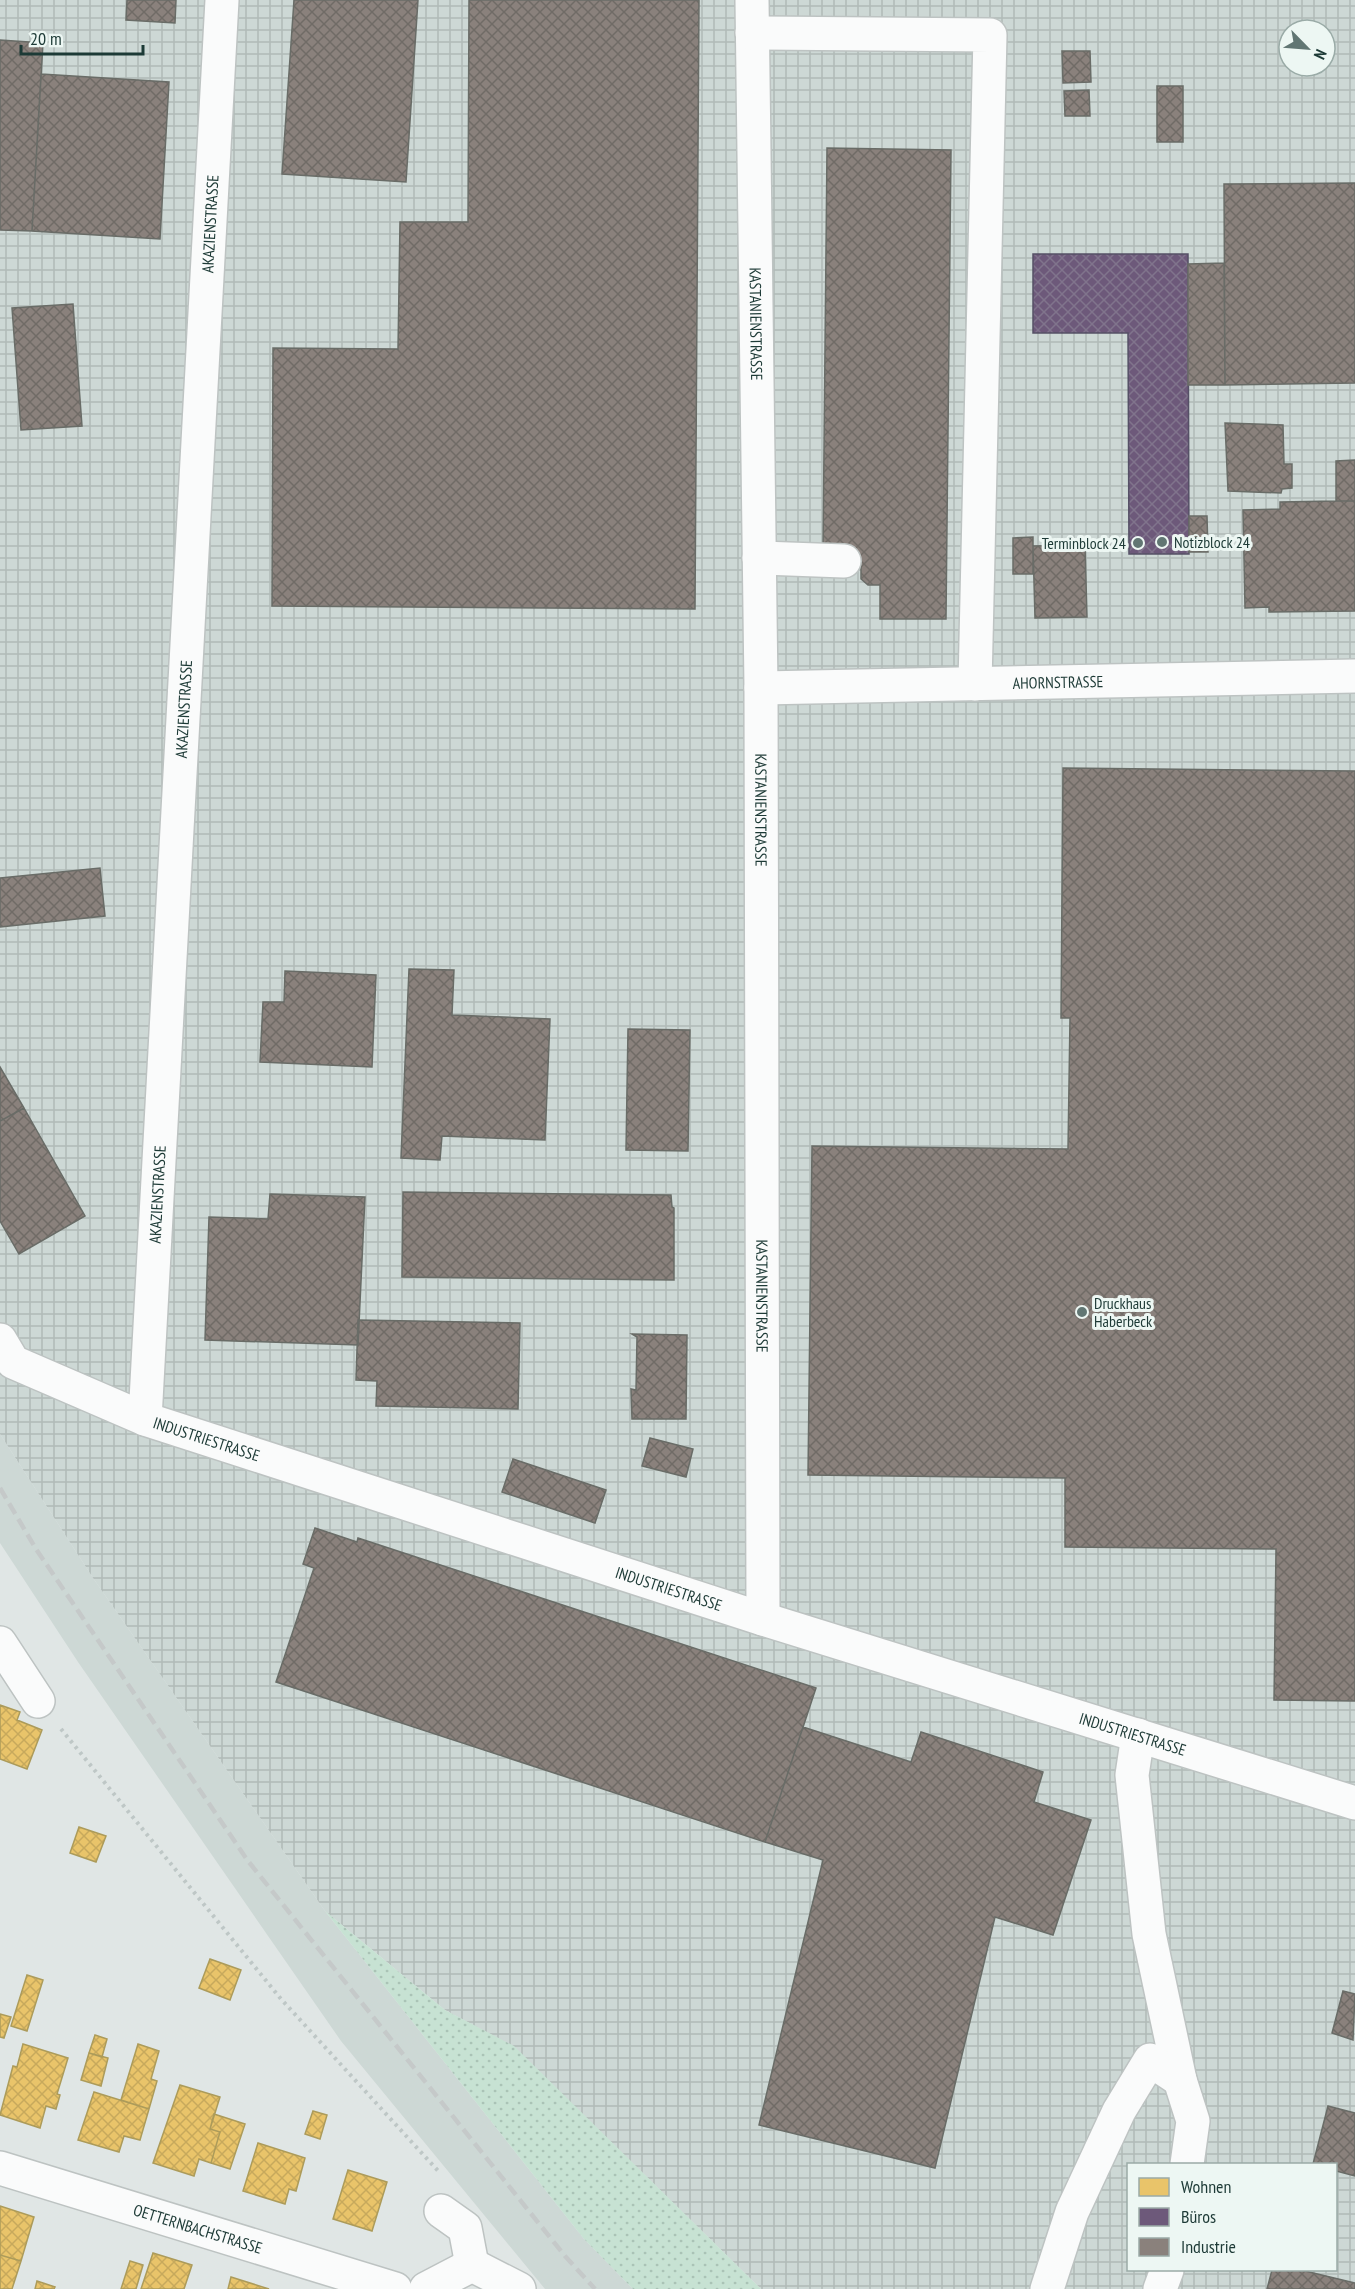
<svg xmlns="http://www.w3.org/2000/svg" width="1355" height="2289" font-family="'PT Sans Narrow',sans-serif">
	<style>
		.built { fill: #cdd8d5 }
		.industrial { fill: url(#industrial-grid); fill-rule: evenodd }
		.grass { fill: url(#grass-dots) }
		.homes { fill: url(#homes-cross-hatch); stroke: #ac9b5a; stroke-width: 1.5 }
		.offices { fill: url(#offices-cross-hatch); stroke: #555066; stroke-width: 1.5 }
		.industry { fill: url(#industry-cross-hatch); stroke: #696c67; stroke-width: 1.5 }
		.lines { fill: none; stroke-linecap: round; stroke-linejoin: round }
		.minor-casing { stroke: #bdc3c2; stroke-width: 36 }
		.path { stroke: #bec7c6; stroke-width: 4; stroke-dasharray: 3 4.5; stroke-linecap: butt }
		.minor { stroke: #fafbfb; stroke-width: 33 }
		.rail { stroke: #c5c9c9; stroke-width: 4.5; stroke-dasharray: 12 6; stroke-linecap: butt }
		.poi-dot { fill: #617673; stroke: #edf7f3; stroke-width: 2 }
		.labels { text-anchor: middle; dominant-baseline: central; stroke-width: 6; stroke-linejoin: round; paint-order: stroke }
		.street-label { font-size: 16px; fill: #1d3a36; stroke: #edf7f3 }
		.poi-label { font-size: 16px; fill: #1d3a36; stroke: #edf7f3; text-anchor: start }
	</style>
	<defs>
		<pattern id="industrial-grid" width="8" height="8" patternUnits="userSpaceOnUse" patternTransform="scale(1.5)"><rect width="8" height="8" fill="#cdd8d5"/><path d="M0 4h8M4 0v8" fill="none" stroke="#b0bab7"/></pattern>
		<pattern id="grass-dots" width="8" height="8" patternUnits="userSpaceOnUse" patternTransform="scale(1.5)"><rect width="8" height="8" fill="#c7e2d3"/><path d="M2 2h.1M6 6h.1" fill="none" stroke="#aac3b6" stroke-width="1.8" stroke-linecap="round"/></pattern>
		<pattern id="homes-cross-hatch" width="8" height="8" patternUnits="userSpaceOnUse" patternTransform="scale(1.5)"><rect width="8" height="8" fill="#e9c46a"/><path d="M0 0l8 8M0 8l8-8" fill="none" stroke="#c7a95c"/></pattern>
		<pattern id="offices-cross-hatch" width="8" height="8" patternUnits="userSpaceOnUse" patternTransform="scale(1.5)"><rect width="8" height="8" fill="#6d597a"/><path d="M0 0l8 8M0 8l8-8" fill="none" stroke="#80748c"/></pattern>
		<pattern id="industry-cross-hatch" width="8" height="8" patternUnits="userSpaceOnUse" patternTransform="scale(1.5)"><rect width="8" height="8" fill="#8a817c"/><path d="M0 0l8 8M0 8l8-8" fill="none" stroke="#706b66"/></pattern>
	</defs>
	<rect width="100%" height="100%" fill="#e0e6e5"/>
	<path class="built" d="M0 1434 93 1578 325 1911 584 2239 633 2289H545L341 2041 78 1662 0 1543Z"/>
	<path class="industrial" d="M0 0H1355V2289H761L514 2047 445 2010 325 1911 93 1578 0 1434ZM1289 30H1325V66H1289ZM1128 2164H1336V2270H1128Z"/>
	<path class="grass" d="M325 1911 445 2010 514 2046 761 2289H633L584 2239Z"/>
	<path class="homes" d="M0 1705 20 1712 17 1720 42 1730 27 1769 0 1759Z
		M79 1827 106 1836 96 1862 70 1853Z
		M210 1959 241 1970 230 2000 199 1988Z
		M27 1975 43 1980 27 2031 11 2026Z
		M0 2014 11 2017 4 2038 0 2037Z
		M95 2035 107 2039 102 2057 89 2053Z
		M23 2044 68 2058 57 2094 60 2095 56 2109 46 2106 40 2128 0 2115 13 2066 17 2067Z
		M138 2044 159 2051 151 2079 157 2081 149 2109 121 2100Z
		M89 2053 108 2058 101 2086 81 2080Z
		M180 2085 220 2097 210 2129 220 2132 211 2163 199 2159 194 2176 153 2163Z
		M94 2092 149 2109 140 2140 124 2136 119 2152 78 2140Z
		M313 2111 327 2115 320 2139 305 2134Z
		M214 2114 245 2124 230 2169 211 2163 220 2132 210 2129Z
		M258 2143 305 2158 296 2191 289 2189 285 2204 243 2191Z
		M348 2170 387 2182 372 2231 333 2219Z
		M0 2206 34 2217 21 2261 0 2255Z
		M153 2253 192 2265 184 2289H141Z
		M0 2255 21 2261 12 2289H0Z
		M130 2261 143 2265 136 2289H121Z
		M231 2277 269 2289H228Z
		M37 2281 55 2287 54 2289H35Z"/>
	<path class="offices" d="M1033 254H1188L1189 554H1129L1128 333H1033Z"/>
	<path class="industry" d="M127 0H176L175 23 126 20Z
		M294 0H418L406 182 282 174Z
		M469 0H699L695 609 272 606 273 348 398 349 400 222H468Z
		M0 40 43 43 32 231 0 230Z
		M1062 51H1090L1091 82 1063 83Z
		M41 74 169 82 160 239 32 231Z
		M1157 86H1183V142H1157Z
		M1089 90 1090 116H1065L1064 91Z
		M827 148 951 150 946 619H880V585H868L861 579V566L823 551Z
		M1355 183V383L1225 385 1224 184Z
		M1224 263 1225 385H1188V264Z
		M73 304 82 426 21 430 12 308Z
		M1225 423 1283 425 1284 464H1292V488L1282 489 1281 493 1228 491Z
		M1355 460V501H1336V461Z
		M1336 501H1355V611L1269 612V607L1245 608 1243 510 1280 509V502Z
		M1189 516H1207L1208 552H1189Z
		M1033 537V574H1013V538Z
		M1085 545 1087 617 1035 618 1033 546Z
		M1063 768 1355 771V1701L1274 1700 1276 1549 1065 1547V1478L808 1475 812 1146 1068 1149 1070 1018H1061Z
		M100 868 105 916 0 927V878Z
		M409 969 454 970 452 1015 550 1019 545 1140 442 1136 440 1160 401 1158Z
		M285 971 376 975 372 1067 260 1062 263 1002H284Z
		M628 1029 690 1030 688 1151 626 1150Z
		M0 1067 24 1108 0 1121Z
		M24 1108 85 1216 19 1254 0 1221V1121Z
		M403 1192 671 1195 672 1207 674 1208V1280L402 1277Z
		M270 1194 365 1197 358 1345 205 1340 209 1217 268 1219Z
		M358 1320 520 1323 518 1409 376 1406 377 1381 356 1380Z
		M632 1334 687 1335 686 1419H632L631 1389 636 1390 637 1337Z
		M650 1438 693 1449 686 1477 642 1466Z
		M513 1459 606 1490 595 1523 502 1492Z
		M315 1528 357 1542 358 1538 816 1688 765 1842 276 1682 314 1568 303 1564Z
		M803 1727 911 1762 921 1732 1043 1772 1034 1802 1091 1820 1053 1935 995 1917 935 2168 759 2125 823 1860 765 1842Z
		M1343 1991 1355 1994 1353 2040 1332 2033Z
		M1328 2106 1355 2113V2176L1336 2171V2164H1313Z
		M1272 2270H1301L1355 2283V2289H1267Z"/>
	<g class="lines">
		<defs>
			<g id="minor">
				<path id="s1" d="M752 0 761 688 763 1619"/>
				<path d="M752 33 990 35 975 684"/>
				<path d="M759 558 844 561"/>
				<path id="s2" d="M761 688 1355 676"/>
				<path id="s3" d="M0 1340 13 1362 145 1419 763 1619 1355 1803"/>
				<path id="s4" d="M145 1419 222 0"/>
				<path d="M0 1643 38 1701"/>
				<path d="M1138 1735 1132 1775 1149 1934 1180 2080 1193 2121 1187 2164"/>
				<path id="s5" d="M0 2168 395 2289"/>
				<path d="M441 2211 465 2228 472 2265"/>
				<path d="M426 2289 472 2265 519 2289"/>
				<path d="M1047 2289 1072 2212 1119 2111 1150 2060 1180 2080"/>
				<path d="M1160 2289 1167 2270"/>
			</g>
		</defs>
		<use href="#minor" class="minor-casing"/>
		<path class="path" d="M61 1729 281 1999 440 2173"/>
		<use href="#minor" class="minor"/>
		<path class="rail" d="M0 1488 36 1549 248 1861 565 2256 595 2289"/>
	</g>
	<g class="poi-dot">
		<circle cx="1162" cy="542" r="6"/>
		<circle cx="1138" cy="543" r="6"/>
		<circle cx="1082" cy="1312" r="6"/>
	</g>
	<g class="labels">
		<g class="street-label">
			<text stroke="none"><textPath href="#s4" startOffset="1197">AKAZIENSTRASSE</textPath></text>
			<text stroke="none"><textPath href="#s1" startOffset="324">KASTANIENSTRASSE</textPath></text>
			<text stroke="none"><textPath href="#s2" startOffset="297">AHORNSTRASSE</textPath></text>
			<text stroke="none"><textPath href="#s4" startOffset="711">AKAZIENSTRASSE</textPath></text>
			<text stroke="none"><textPath href="#s1" startOffset="810">KASTANIENSTRASSE</textPath></text>
			<text stroke="none"><textPath href="#s4" startOffset="225">AKAZIENSTRASSE</textPath></text>
			<text stroke="none"><textPath href="#s1" startOffset="1296">KASTANIENSTRASSE</textPath></text>
			<text stroke="none"><textPath href="#s3" startOffset="234">INDUSTRIESTRASSE</textPath></text>
			<text stroke="none"><textPath href="#s3" startOffset="720">INDUSTRIESTRASSE</textPath></text>
			<text stroke="none"><textPath href="#s3" startOffset="1206">INDUSTRIESTRASSE</textPath></text>
			<text stroke="none"><textPath href="#s5" startOffset="207">OETTERNBACHSTRASSE</textPath></text>
		</g>
		<g class="poi-label">
			<text x="1174" y="542">Notizblock 24</text>
			<text x="1126" y="543" text-anchor="end">Terminblock 24</text>
			<text x="1094" y="1303">Druckhaus<tspan x="1094" dy="18">Haberbeck</tspan></text>
		</g>
	</g>
	<rect x="1127" y="2163" width="210" height="108" fill="#edf7f3" stroke="#9aaba7" stroke-width="1.5"/>
	<rect x="1139" y="2178" width="30" height="18" fill="#e9c46a" stroke="#9aaba7" stroke-width="1.5"/>
	<text x="1181" y="2193" font-size="18" fill="#1d3a36">Wohnen</text>
	<rect x="1139" y="2208" width="30" height="18" fill="#6d597a" stroke="#9aaba7" stroke-width="1.5"/>
	<text x="1181" y="2223" font-size="18" fill="#1d3a36">Büros</text>
	<rect x="1139" y="2238" width="30" height="18" fill="#8a817c" stroke="#9aaba7" stroke-width="1.5"/>
	<text x="1181" y="2253" font-size="18" fill="#1d3a36">Industrie</text>
	<g transform="translate(1307 48) rotate(115)"><circle r="28" fill="#edf7f3" stroke="#9aaba7" stroke-width="1.5"/>
	<path d="M0-4.5L10 22L0 15L-10 22Z" fill="#617673"/>
	<text y="-9" font-size="16" font-weight="bold" text-anchor="middle" fill="#1d3a36">N</text>
	</g>
	<path d="M21 45v9h122v-9" fill="none" stroke="#1d3a36" stroke-width="3"/>
	<text x="30" y="45" font-size="18" fill="#1d3a36" stroke="#edf7f3" stroke-width="4.5" paint-order="stroke">20 m</text>
</svg>
